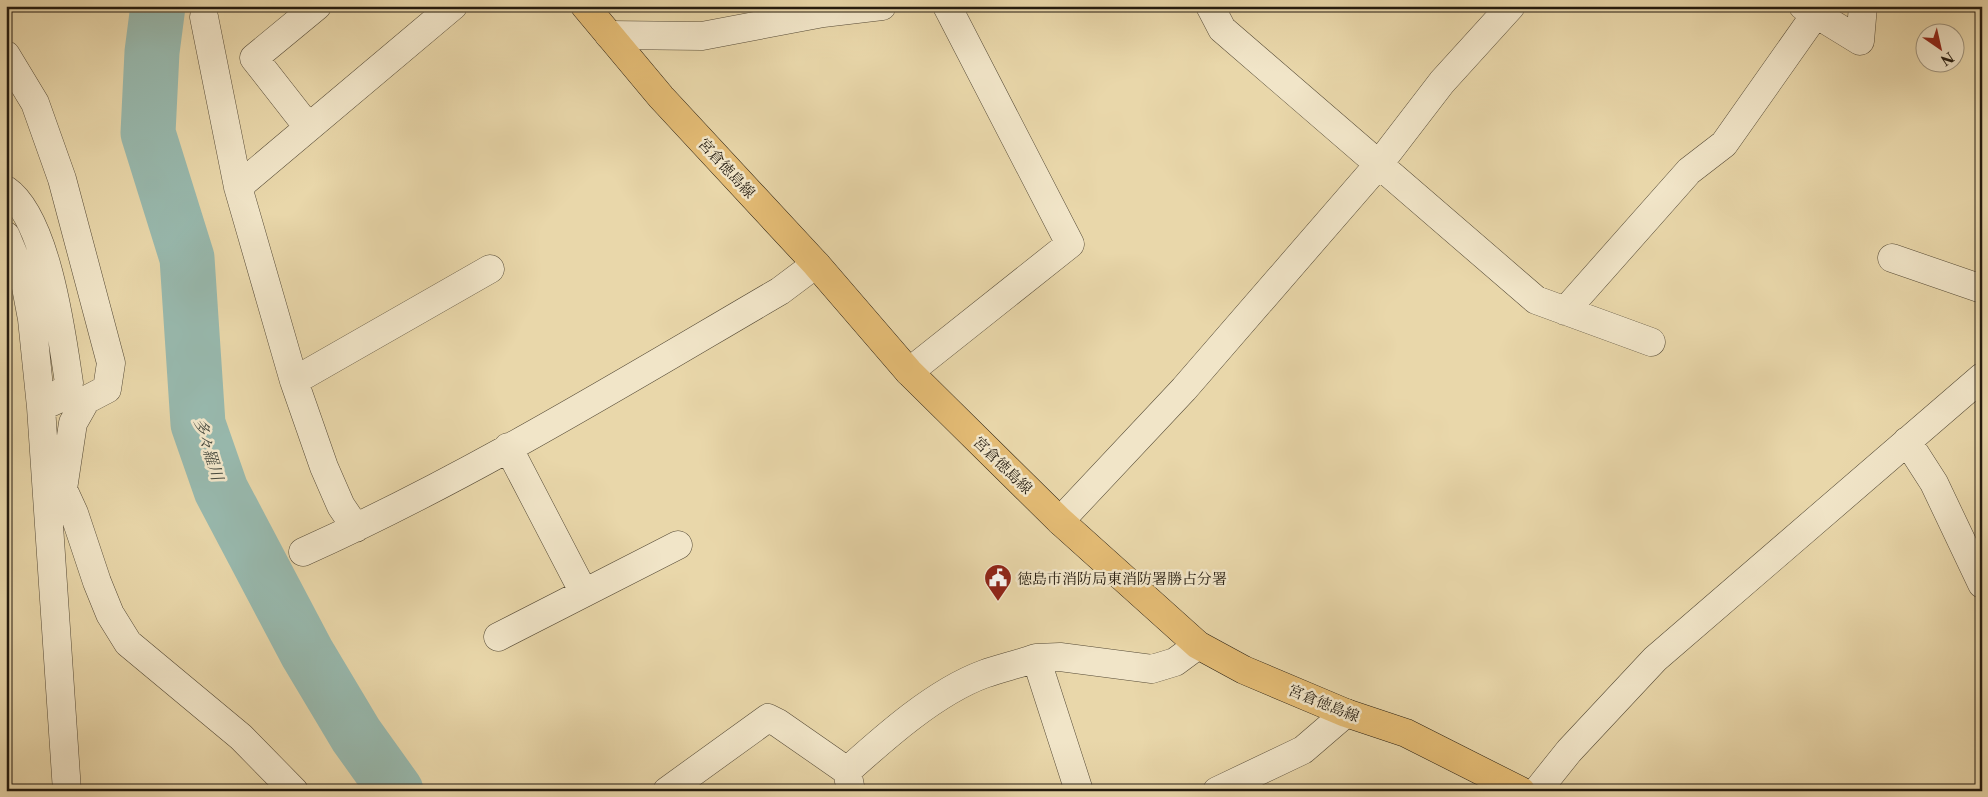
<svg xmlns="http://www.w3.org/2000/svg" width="1988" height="797" font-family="'Libre Caslon Text','Noto Serif JP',serif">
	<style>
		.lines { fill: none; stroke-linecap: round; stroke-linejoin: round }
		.river { stroke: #98b9ae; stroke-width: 55 }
		.minor-casing { stroke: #554a36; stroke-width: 29 }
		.major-casing { stroke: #241b0f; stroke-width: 29 }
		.minor { stroke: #f1e5c8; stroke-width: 28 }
		.major { stroke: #e4bc75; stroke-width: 28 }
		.labels { text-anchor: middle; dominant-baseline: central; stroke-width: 5; stroke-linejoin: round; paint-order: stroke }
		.street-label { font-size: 15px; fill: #241b0f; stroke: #f1e5c8 }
		.poi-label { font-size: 15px; fill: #241b0f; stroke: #f1e5c8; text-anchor: start }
		.water-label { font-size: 16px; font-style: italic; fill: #474a3f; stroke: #f1e5c8 }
	</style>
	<rect width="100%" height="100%" fill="#e9d7aa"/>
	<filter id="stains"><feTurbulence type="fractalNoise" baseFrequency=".004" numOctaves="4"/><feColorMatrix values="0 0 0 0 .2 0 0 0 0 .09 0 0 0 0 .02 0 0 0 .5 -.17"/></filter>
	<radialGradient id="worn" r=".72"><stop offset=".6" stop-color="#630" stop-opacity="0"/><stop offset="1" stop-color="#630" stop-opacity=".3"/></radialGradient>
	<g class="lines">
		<path class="river" d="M158 6 152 52 148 133 187 258 198 424 221 490 307 653 356 735 396 791"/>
		<defs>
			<path id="minor" d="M1210 6 1222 29 1536 300 1651 342
				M1803 6 1860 41 1863 6
				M204 17 238 187 294 381 324 467 341 506 356 528
				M609 35 702 36 823 13 882 6
				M6 55 35 103 62 179 111 363 107 389 86 400 73 423 63 489
				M308 127 254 58 317 6
				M238 187 453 6
				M6 190C47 218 62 336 69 383L56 400 41 407
				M6 236 25 282 32 319 41 407 67 791
				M1892 258 1982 289
				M1565 311 1689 171 1724 144 1815 15
				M909 372 1070 244 947 6
				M294 381 490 269
				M1907 441 1934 483 1982 584
				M508 447 584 593
				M47 480 63 489 74 513 97 582 110 614 128 643 241 737 294 791
				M1060 521 1184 389 1379 164 1442 82 1511 6
				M303 552C468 478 624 382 780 291L816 264
				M498 637 678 545
				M667 791 768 718 778 723 847 771
				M851 791 847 771C885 737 935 692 984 674 1001 668 1019 664 1036 658
				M1079 791 1036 658 1060 657 1152 669 1175 662 1198 645
				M1217 791 1303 750 1346 713
				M1537 791 1569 751 1655 659 1982 377"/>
			<path id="major" d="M585 6 661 97 816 264 909 372 1060 521 1198 645 1244 670 1346 713 1406 733 1521 791"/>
		</defs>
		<use href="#minor" class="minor-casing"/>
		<use href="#major" class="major-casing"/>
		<use href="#minor" class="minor"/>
		<use href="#major" class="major"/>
	</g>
	<defs>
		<symbol id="civic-pin" viewBox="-11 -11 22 30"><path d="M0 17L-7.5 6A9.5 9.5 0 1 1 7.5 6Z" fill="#8f2418" stroke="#f1e5c8"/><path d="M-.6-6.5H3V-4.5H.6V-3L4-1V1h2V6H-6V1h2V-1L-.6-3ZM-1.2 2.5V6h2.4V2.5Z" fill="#fff"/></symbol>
	</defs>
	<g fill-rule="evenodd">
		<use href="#civic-pin" x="982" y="562" width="32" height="43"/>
	</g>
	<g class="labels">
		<g class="street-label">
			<text transform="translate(727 168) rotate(47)">宮倉徳島線</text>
			<text transform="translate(1003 465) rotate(44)">宮倉徳島線</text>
			<text transform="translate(1324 703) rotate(22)">宮倉徳島線</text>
		</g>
		<g class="poi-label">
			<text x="1017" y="578">徳島市消防局東消防署勝占分署</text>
		</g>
		<g class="water-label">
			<text transform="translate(209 449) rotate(73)">多々羅川</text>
		</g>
	</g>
	<rect width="1988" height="797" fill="none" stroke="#e9d7aa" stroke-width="25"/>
	<rect x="8" y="8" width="1973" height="782" fill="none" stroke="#241b0f" stroke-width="2.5"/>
	<rect x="12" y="12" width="1963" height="772" fill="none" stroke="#241b0f"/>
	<g transform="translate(1940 48) rotate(146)"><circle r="24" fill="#f1e5c8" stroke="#9f947e"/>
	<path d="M0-4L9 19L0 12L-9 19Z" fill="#8f2418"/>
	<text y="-8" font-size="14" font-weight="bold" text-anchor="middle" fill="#241b0f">N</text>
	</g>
	<rect width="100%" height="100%" filter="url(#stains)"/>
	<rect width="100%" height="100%" fill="url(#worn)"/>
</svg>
